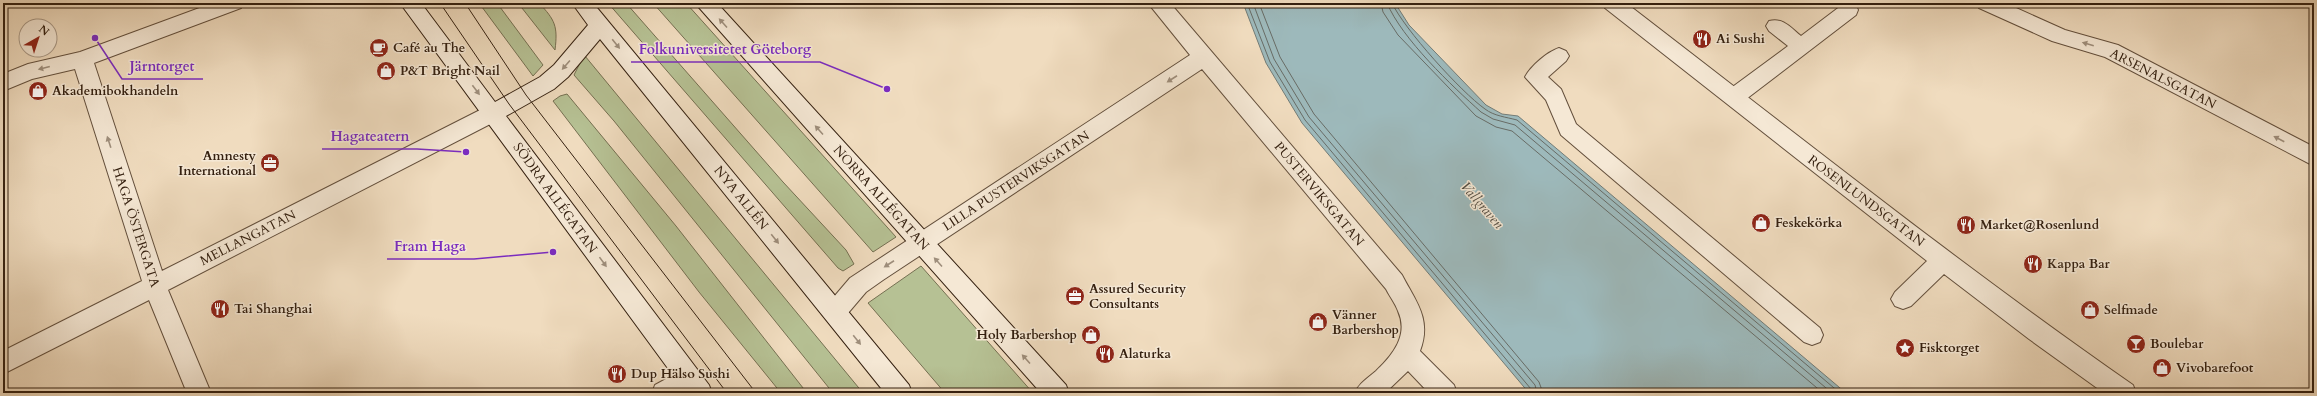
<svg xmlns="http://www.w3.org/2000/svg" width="2317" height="396" font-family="Cardo,serif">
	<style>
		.green { fill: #b6c194; stroke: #757052 }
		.water { fill: #9db9bb; stroke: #737c77 }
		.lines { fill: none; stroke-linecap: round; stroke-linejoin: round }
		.shore { stroke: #686c66; stroke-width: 1 }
		.lane-casing { stroke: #634f3c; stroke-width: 2 }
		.street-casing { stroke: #634f3c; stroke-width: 2 }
		.secondary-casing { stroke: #342010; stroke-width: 2 }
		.lane { fill: #f5e8d5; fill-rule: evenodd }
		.street { fill: #f5e8d5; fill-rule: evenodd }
		.secondary { fill: #f5e8d5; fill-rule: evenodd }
		.tram { stroke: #342010; stroke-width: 1 }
		.oneway { fill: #9e8e7c }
		.labels { text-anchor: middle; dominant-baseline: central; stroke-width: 3; stroke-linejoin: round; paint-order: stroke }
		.poi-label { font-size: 13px; font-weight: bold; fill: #342010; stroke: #f5e8d5; text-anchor: start }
		.street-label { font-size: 13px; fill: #342010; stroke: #f5e8d5 }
		.water-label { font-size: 14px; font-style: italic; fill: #544e43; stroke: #f5e8d5 }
		.leader { fill: none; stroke: #7b2cbf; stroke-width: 1.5 }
		.callout-dot { fill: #7b2cbf; stroke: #f5e8d5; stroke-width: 1.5 }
		.callout-label { font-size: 14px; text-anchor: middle; font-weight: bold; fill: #7b2cbf; stroke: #f5e8d5; stroke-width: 3; stroke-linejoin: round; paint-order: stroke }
	</style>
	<rect width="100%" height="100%" fill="#f0dcbf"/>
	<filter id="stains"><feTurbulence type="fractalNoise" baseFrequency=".005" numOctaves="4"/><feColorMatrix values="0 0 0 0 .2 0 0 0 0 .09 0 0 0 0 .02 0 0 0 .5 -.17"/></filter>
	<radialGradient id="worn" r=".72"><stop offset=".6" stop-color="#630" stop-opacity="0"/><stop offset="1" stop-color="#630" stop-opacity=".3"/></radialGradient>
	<path class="green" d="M479 3H497L543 65 533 76Z
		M518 3H539C555 20 558 26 555 50Z
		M608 3H626L783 182 846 250 854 264 843 271 838 268Z
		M653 3H686L896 237 873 252Z
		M585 56 863 393H833L614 121 574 75 582 59Z
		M567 94 676 226 807 393H781L699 292 553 101 560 96Z
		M921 266 1033 393H945L868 303Z"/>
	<path class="water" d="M1243 3H1395L1409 25 1486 105 1502 114 1518 116 1846 393H1529L1302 123 1266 63Z"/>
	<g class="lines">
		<path class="shore" d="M1247 3 1270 62 1305 120 1531 389 1532 393
			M1253 3 1274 59 1309 117 1535 385 1537 393
			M1259 3 1280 57 1314 114 1539 382 1543 393
			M1381 3 1383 12 1398 35 1476 116 1496 127 1512 131 1823 393
			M1387 3C1402 39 1452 86 1481 112L1493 119 1515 125 1832 393
			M1392 3C1404 29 1461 92 1485 109 1494 116 1506 117 1517 120L1840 393"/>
		<defs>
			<path id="lane" d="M1850 3 1856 5 1858 10 1856 15 1741 103 1734 105 1727 103 1724 97 1727 91 1788 46 1769 31 1766 26 1769 21C1783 17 1791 28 1801 36L1842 5Z
				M1559 48 1566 51 1569 56 1566 61 1548 77 1561 89 1576 124 1820 328 1823 335 1820 342 1812 345 1804 342 1561 135 1546 100 1525 77C1531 66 1547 52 1559 48Z"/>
			<path id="street" d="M213 3H244L241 8 94 63 162 271 486 107 493 105 500 107 504 113 500 119 168 290 211 393H187L149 300 3 374V351L142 281 75 69 32 79 3 91V74L28 64 80 52Z
				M1148 3H1170L1402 275C1416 302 1432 319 1420 351L1454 385 1457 393H1429L1408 371 1385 393H1355C1359 383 1368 378 1376 371 1393 355 1409 335 1398 311 1395 303 1390 297 1386 289L1202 69 883 280 866 292 843 319 835 322 827 319 823 312 827 305 850 278 1190 55Z
				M1602 3H1626C1794 132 1959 264 2133 385L2136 393H2104L2029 339 1944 274 1911 306 1903 309 1895 306 1891 299 1895 292 1927 261 1605 8Z
				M1976 3H2005L2065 30 2118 45 2314 147V166L2105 57 2052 41 1979 8Z
				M688 367 696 370 700 378C691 396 670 393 652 393L655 385Z"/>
			<path id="secondary" d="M400 3H421L495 102 540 77 554 65 588 25 572 3H593L909 385 912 393H885L600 39 568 77 554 89 506 116 709 385 712 393H686Z
				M695 3H717L1066 385 1069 393H1041Z"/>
		</defs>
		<use href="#lane" class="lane-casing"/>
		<use href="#street" class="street-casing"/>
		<use href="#secondary" class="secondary-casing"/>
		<use href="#lane" class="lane"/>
		<use href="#street" class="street"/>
		<use href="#secondary" class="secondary"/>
		<path class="tram" d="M440 3 509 104 727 393
			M465 3 526 95 756 393"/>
	</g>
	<defs><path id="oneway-solid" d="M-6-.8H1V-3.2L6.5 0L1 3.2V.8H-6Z"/></defs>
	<g class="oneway">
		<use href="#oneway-solid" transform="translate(723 23) rotate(-132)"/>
		<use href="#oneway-solid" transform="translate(616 44) rotate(51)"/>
		<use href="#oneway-solid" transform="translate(2088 44) rotate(-164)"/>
		<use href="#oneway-solid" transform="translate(566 65) rotate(131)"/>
		<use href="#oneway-solid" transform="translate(44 68) rotate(166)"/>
		<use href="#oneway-solid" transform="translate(1172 79) rotate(147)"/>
		<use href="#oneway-solid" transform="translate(476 90) rotate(53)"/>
		<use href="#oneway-solid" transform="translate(819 130) rotate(-132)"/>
		<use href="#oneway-solid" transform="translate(2279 139) rotate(-152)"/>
		<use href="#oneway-solid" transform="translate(109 142) rotate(-108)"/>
		<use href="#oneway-solid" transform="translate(775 239) rotate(51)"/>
		<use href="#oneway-solid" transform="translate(603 262) rotate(54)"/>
		<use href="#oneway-solid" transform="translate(938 262) rotate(-132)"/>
		<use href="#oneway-solid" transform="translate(889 264) rotate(147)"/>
		<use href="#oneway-solid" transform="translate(857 340) rotate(51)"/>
		<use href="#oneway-solid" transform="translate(1026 359) rotate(-132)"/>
	</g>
	<defs>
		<symbol id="restaurant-disc" viewBox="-11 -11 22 22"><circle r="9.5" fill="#8f2418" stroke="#f5e8d5"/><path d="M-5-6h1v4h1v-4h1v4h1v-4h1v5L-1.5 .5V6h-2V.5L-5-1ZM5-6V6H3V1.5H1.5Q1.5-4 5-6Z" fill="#fff"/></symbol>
		<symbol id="cafe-disc" viewBox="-11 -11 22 22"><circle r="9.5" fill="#8f2418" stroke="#f5e8d5"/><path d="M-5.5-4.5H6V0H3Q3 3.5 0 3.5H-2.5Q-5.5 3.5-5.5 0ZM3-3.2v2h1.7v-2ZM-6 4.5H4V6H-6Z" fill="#fff"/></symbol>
		<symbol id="shop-disc" viewBox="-11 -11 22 22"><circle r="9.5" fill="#8f2418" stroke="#f5e8d5"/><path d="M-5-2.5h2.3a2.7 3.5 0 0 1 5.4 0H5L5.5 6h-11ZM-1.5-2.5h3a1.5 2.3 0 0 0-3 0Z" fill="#fff"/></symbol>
		<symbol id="office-disc" viewBox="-11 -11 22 22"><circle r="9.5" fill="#8f2418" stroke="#f5e8d5"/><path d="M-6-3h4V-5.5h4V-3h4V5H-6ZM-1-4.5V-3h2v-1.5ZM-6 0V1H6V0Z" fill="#fff"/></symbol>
		<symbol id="bar-disc" viewBox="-11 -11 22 22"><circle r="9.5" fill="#8f2418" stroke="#f5e8d5"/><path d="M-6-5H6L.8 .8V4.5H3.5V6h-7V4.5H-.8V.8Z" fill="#fff"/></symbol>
		<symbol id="sight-disc" viewBox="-11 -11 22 22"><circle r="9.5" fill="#8f2418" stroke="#f5e8d5"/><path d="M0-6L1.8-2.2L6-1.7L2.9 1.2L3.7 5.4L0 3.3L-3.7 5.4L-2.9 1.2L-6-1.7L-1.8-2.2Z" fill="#fff"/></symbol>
	</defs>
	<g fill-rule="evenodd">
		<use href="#restaurant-disc" x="1691" y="28" width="22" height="22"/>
		<use href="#cafe-disc" x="368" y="37" width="22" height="22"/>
		<use href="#shop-disc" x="375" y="60" width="22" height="22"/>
		<use href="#shop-disc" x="27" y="80" width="22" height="22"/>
		<use href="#office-disc" x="259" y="152" width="22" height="22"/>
		<use href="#shop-disc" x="1750" y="212" width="22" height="22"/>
		<use href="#restaurant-disc" x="1955" y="214" width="22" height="22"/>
		<use href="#restaurant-disc" x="2022" y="253" width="22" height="22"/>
		<use href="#office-disc" x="1064" y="285" width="22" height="22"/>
		<use href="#restaurant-disc" x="209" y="298" width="22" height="22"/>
		<use href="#shop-disc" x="2079" y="299" width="22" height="22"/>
		<use href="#shop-disc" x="1307" y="311" width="22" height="22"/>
		<use href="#shop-disc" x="1080" y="324" width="22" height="22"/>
		<use href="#bar-disc" x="2125" y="333" width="22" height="22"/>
		<use href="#sight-disc" x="1894" y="337" width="22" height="22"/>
		<use href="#restaurant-disc" x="1094" y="343" width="22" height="22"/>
		<use href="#shop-disc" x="2151" y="357" width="22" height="22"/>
		<use href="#restaurant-disc" x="606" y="363" width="22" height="22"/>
	</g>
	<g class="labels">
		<g class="poi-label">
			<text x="1716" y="39">Ai Sushi</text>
			<text x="393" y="48">Café au The</text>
			<text x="400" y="71">P&amp;T Bright Nail</text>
			<text x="52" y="91">Akademibokhandeln</text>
			<text x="256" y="156" text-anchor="end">Amnesty<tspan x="256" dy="15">International</tspan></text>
			<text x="1775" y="223">Feskekörka</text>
			<text x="1980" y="225">Market@Rosenlund</text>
			<text x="2047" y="264">Kappa Bar</text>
			<text x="1089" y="289">Assured Security<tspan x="1089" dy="15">Consultants</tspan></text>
			<text x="234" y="309">Tai Shanghai</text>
			<text x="2104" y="310">Selfmade</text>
			<text x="1332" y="315">Vänner<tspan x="1332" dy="15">Barbershop</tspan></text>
			<text x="1077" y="335" text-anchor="end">Holy Barbershop</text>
			<text x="2150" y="344">Boulebar</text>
			<text x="1919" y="348">Fisktorget</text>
			<text x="1119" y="354">Alaturka</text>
			<text x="2176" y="368">Vivobarefoot</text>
			<text x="631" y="374">Dup Hälso Sushi</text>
		</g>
		<g class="street-label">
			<text transform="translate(2163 79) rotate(27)">ARSENALSGATAN</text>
			<text transform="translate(1016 181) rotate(-33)">LILLA PUSTERVIKSGATAN</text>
			<text transform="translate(1319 194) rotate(50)">PUSTERVIKSGATAN</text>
			<text transform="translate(555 198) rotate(54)">SÖDRA ALLÉGATAN</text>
			<text transform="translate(741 198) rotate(51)">NYA ALLÉN</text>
			<text transform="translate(881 198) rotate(48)">NORRA ALLÉGATAN</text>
			<text transform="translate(1866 201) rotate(37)">ROSENLUNDSGATAN</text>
			<text transform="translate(136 227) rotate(72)">HAGA ÖSTERGATA</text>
			<text transform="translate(248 238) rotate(-27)">MELLANGATAN</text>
		</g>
		<g class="water-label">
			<text transform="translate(1482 205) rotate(49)">Vallgraven</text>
		</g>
	</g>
	<path class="leader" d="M887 89L820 62H631M95 38L122 79H203M466 152L417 149H322M553 252L474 259H387"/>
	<g class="callout-dot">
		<circle cx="887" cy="89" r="4"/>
		<circle cx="95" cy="38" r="4"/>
		<circle cx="466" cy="152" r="4"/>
		<circle cx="553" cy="252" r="4"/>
	</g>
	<g class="callout-label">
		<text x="725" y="54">Folkuniversitetet Göteborg</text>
		<text x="162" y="71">Järntorget</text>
		<text x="370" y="141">Hagateatern</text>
		<text x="430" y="251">Fram Haga</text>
	</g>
	<rect width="2317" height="396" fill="none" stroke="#f0dcbf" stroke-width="16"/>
	<rect x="4" y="4" width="2309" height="388" fill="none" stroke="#342010" stroke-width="2"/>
	<rect x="8" y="8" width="2301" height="380" fill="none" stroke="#342010"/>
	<g transform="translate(38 38) rotate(39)"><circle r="19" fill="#f5e8d5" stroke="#a89886"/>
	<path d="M0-3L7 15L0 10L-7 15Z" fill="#8f2418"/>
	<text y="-6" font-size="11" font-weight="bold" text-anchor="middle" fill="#342010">N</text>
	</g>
	<rect width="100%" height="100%" filter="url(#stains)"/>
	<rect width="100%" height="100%" fill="url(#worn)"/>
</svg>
